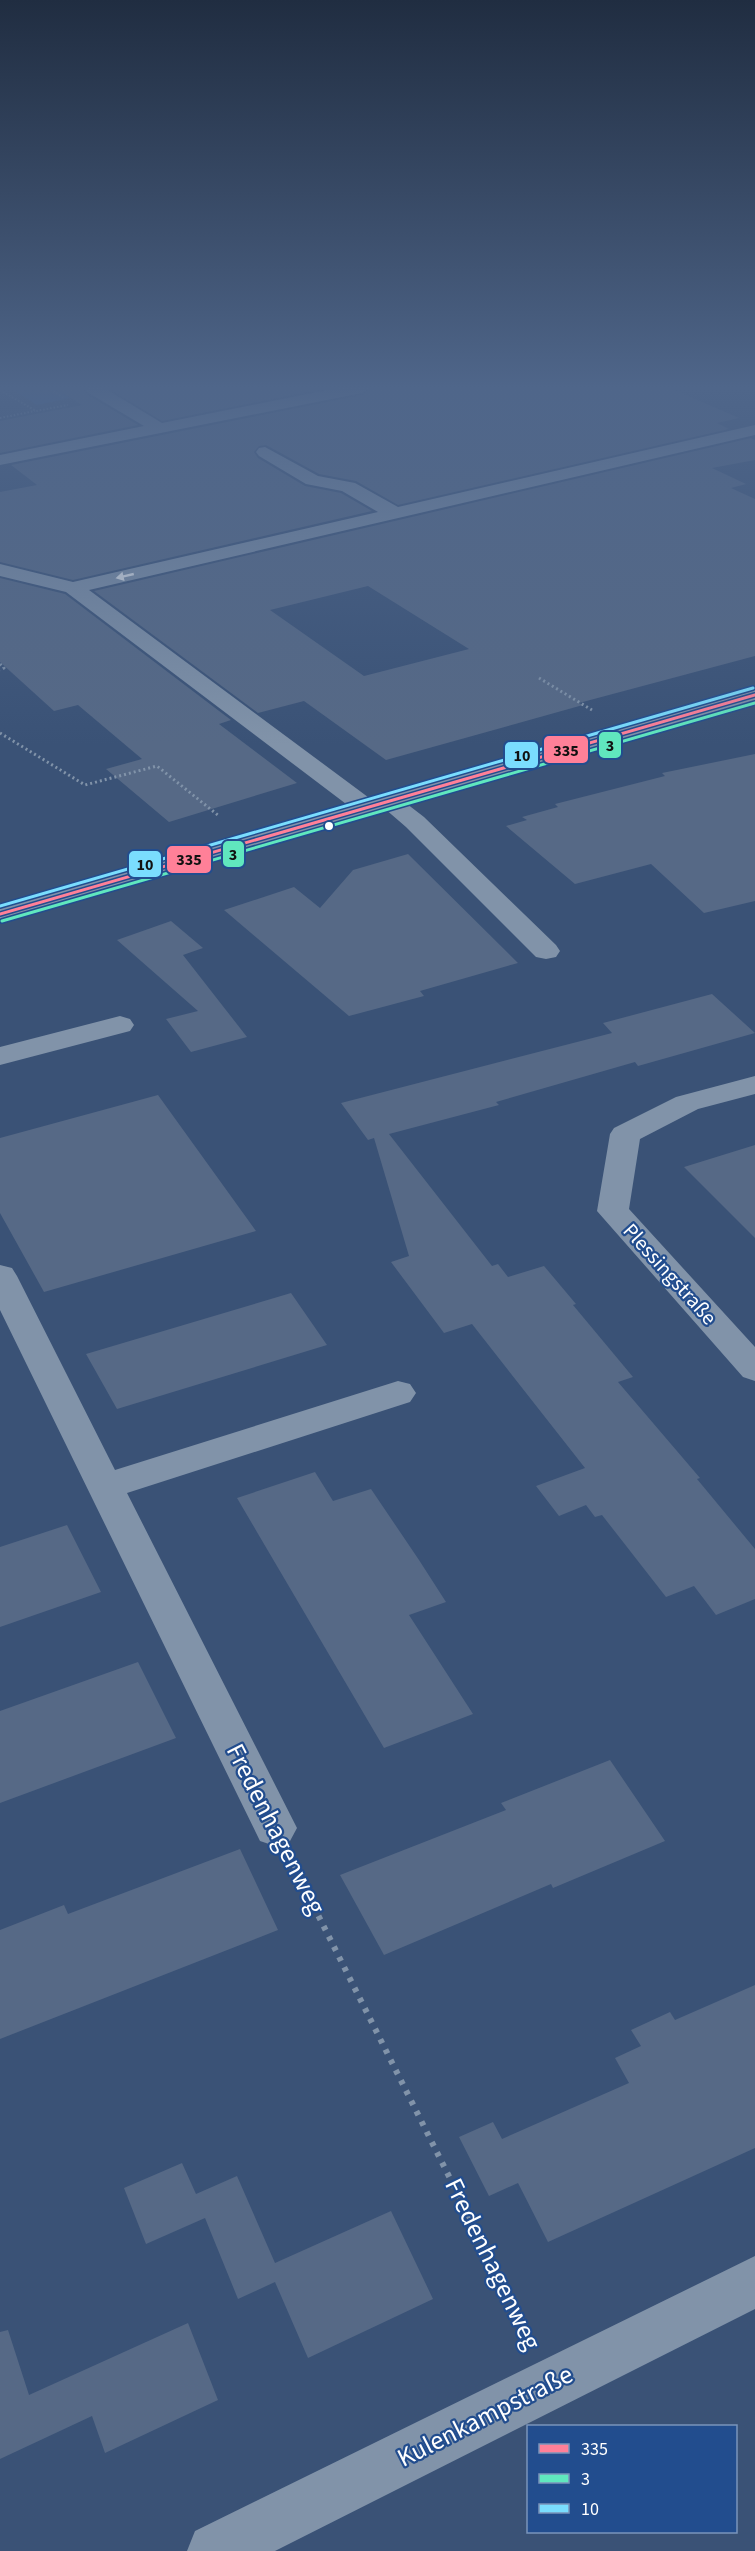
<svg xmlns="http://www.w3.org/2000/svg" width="755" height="2551" font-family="'Source Sans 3',sans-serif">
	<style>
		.green { fill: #3763a4 }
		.building { fill: #566986; fill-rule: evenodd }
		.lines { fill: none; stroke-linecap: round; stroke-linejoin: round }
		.path-far3 { stroke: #8193a9; stroke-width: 2; stroke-dasharray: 1.5 2; stroke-linecap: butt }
		.path-far2 { stroke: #8193a9; stroke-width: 3; stroke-dasharray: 2 3; stroke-linecap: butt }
		.path-far1 { stroke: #8193a9; stroke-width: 4.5; stroke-dasharray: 4 5; stroke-linecap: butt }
		.path { stroke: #8193a9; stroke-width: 6; stroke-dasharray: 4.5 7; stroke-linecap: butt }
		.minor { fill: #8193a9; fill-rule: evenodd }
		.major { fill: #8191a9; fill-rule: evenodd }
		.bus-1-casing { stroke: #224d8e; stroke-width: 6 }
		.bus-2-casing { stroke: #224d8e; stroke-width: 6 }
		.bus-3-casing { stroke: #224d8e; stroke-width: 6 }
		.bus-1 { stroke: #ff8098; stroke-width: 3 }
		.bus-2 { stroke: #60e7be; stroke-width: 3 }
		.bus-3 { stroke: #7addfe; stroke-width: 3 }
		.oneway { fill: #eceff2 }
		.bus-dot { fill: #fff; stroke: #224d8e; stroke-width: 2 }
		.labels { text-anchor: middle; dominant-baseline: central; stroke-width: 4.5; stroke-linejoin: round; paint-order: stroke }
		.street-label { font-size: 21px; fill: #fff; stroke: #224d8e }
		.near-street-label { font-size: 26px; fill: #fff; stroke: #224d8e }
		.line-badge { stroke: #224d8e; stroke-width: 2 }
		.pale-badge-label { font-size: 16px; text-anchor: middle; font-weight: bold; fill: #111 }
	</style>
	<rect width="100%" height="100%" fill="#3a5276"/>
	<path class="green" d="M10 388H55L70 398 37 405Z"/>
	<path class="building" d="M55 388H83L86 394 138 425 0 453V421L82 405Z
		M108 388H328L162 421Z
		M372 388H670L739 418 717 423 729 429 398 505 356 481 319 474 266 445 259 446 254 452 258 458 305 486 341 493 372 511 73 580 0 562V492L37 485 11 465 362 395Z
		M751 438 755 440V460L712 468 746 484 731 488 755 499V656L579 703 583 705 386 760 304 701 258 713 94 591ZM368 586 469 649 364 676 270 610Z
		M0 578 65 594 231 720 219 724 297 783 169 822 106 769 142 759 78 705 54 711 0 662Z
		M755 754V901L704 913 651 864 575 884 506 826 527 820 522 817 558 807 555 804 665 776 662 773Z
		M408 854 518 963 420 991 424 996 349 1016 224 910 294 887 320 908 353 870Z
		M171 921 203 948 183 955 247 1037 191 1052 166 1019 198 1011 117 940Z
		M712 994 755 1033 638 1066 635 1062 496 1102 499 1105 389 1134 492 1266 498 1264 508 1277 544 1266 576 1304 573 1305 633 1377 618 1382 700 1478 697 1479 755 1549V1599L716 1615 694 1586 666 1597 602 1515 595 1517 586 1505 559 1516 536 1486 585 1468 472 1324 444 1333 391 1262 409 1256 374 1138 368 1140 341 1103 612 1033 603 1023Z
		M158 1095 256 1231 44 1292 0 1213V1138Z
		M755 1145V1238L684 1167Z
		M291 1293 327 1345 117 1409 86 1354Z
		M315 1472 333 1501 371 1489 419 1560 446 1602 409 1615 473 1714 384 1748 237 1498Z
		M67 1525 101 1592 0 1627V1547Z
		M138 1662 176 1738 0 1803V1711Z
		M610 1760 665 1841 553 1888 551 1884 384 1955 340 1875 506 1810 501 1803Z
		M240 1849 278 1930 0 2039V1930L64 1905 68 1914Z
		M755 1985V2148L548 2242 518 2183 489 2196 459 2137 493 2122 502 2139 629 2083 615 2058 641 2046 631 2030 670 2012 675 2020Z
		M182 2163 196 2194 237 2176 275 2263 391 2211 433 2299 308 2358 275 2282 238 2299 205 2218 146 2244 124 2188Z
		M188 2323 218 2400 105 2453 92 2416 0 2459V2332L8 2330 29 2395Z"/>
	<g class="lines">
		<path class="path-far3" d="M47 388 63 397
			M0 390 36 411 68 405
			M0 418 35 411"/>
		<path class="path-far2" d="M0 664 4 668 0 670
			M539 678 592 710
			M0 733 85 785 157 766 219 816"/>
		<path class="path-far1" d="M294 1866 304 1886"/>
		<path class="path" d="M303 1885 531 2340"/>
		<path class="minor" d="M85 388H104L162 423 338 388H370L362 393 0 465V455L144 426 87 392Z
			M755 425V435L89 590 376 803 379 808 376 813 367 815 358 813 66 592 0 576V564L73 582 378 512 342 491 306 484 259 456 256 452 259 448 265 447 318 476 355 483 398 507Z
			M389 795 398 797 424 817 556 945 560 951 556 957 546 959 536 957 406 827 377 802 380 797Z
			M120 1016 130 1019 134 1025 130 1031 0 1065V1047Z
			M755 1076V1094L698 1109 640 1139 629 1209 755 1347V1381L743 1377 597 1211 610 1134 614 1128 676 1097Z
			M0 1265 12 1268 17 1276 115 1470 398 1381 410 1384 416 1393 410 1402 127 1493 297 1828 290 1841 275 1846 260 1841 0 1310Z
			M755 2256V2309L275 2551H187L195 2531Z"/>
		<path class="major" d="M755 688V702L0 922V906Z"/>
		<defs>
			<path id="bus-1" d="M0 914 755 695"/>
			<path id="bus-2" d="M2 921 755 703"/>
			<path id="bus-3" d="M0 906 753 688"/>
		</defs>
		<use href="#bus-1" class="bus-1-casing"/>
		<use href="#bus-2" class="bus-2-casing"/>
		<use href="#bus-3" class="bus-3-casing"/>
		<use href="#bus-1" class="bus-1"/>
		<use href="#bus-2" class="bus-2"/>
		<use href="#bus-3" class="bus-3"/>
	</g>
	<defs><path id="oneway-solid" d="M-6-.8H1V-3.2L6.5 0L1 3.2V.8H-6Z" transform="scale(1.5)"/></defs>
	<use class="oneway" href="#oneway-solid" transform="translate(125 576) rotate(167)"/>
	<linearGradient id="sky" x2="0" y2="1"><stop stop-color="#202d41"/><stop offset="0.52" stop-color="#4f668a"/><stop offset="1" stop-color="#4f668a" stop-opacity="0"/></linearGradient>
	<rect width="755" height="745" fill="url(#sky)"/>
	<circle class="bus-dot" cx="329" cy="826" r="5"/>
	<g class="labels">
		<g class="street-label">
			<text transform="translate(670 1274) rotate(48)">Plessingstraße</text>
		</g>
		<g class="near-street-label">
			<text transform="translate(276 1829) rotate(63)">Fredenhagenweg</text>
			<text transform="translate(493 2264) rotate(64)">Fredenhagenweg</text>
			<text transform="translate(485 2416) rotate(-27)">Kulenkampstraße</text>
		</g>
	</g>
	<g class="line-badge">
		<rect x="598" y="731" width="24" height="28" rx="6" fill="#60e7be"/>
		<rect x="543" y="735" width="46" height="29" rx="6" fill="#ff8098"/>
		<rect x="504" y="741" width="35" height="28" rx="6" fill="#7addfe"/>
		<rect x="222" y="840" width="23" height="28" rx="6" fill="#60e7be"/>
		<rect x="166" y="845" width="46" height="29" rx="6" fill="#ff8098"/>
		<rect x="128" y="850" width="34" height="28" rx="6" fill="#7addfe"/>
	</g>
	<g class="pale-badge-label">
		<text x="610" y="751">3</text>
		<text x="566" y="756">335</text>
		<text x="522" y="761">10</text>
		<text x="233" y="860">3</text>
		<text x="189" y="865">335</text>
		<text x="145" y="870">10</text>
	</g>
	<rect x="527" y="2425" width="210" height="108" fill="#224d8e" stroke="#7a94bb" stroke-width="1.5"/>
	<rect x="539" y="2444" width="30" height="9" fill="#ff8098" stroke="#7a94bb" stroke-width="1.5"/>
	<text x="581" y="2455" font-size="18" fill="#ffffff">335</text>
	<rect x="539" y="2474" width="30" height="9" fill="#60e7be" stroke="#7a94bb" stroke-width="1.5"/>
	<text x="581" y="2485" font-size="18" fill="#ffffff">3</text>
	<rect x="539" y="2504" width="30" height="9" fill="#7addfe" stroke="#7a94bb" stroke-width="1.5"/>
	<text x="581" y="2515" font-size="18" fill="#ffffff">10</text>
</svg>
